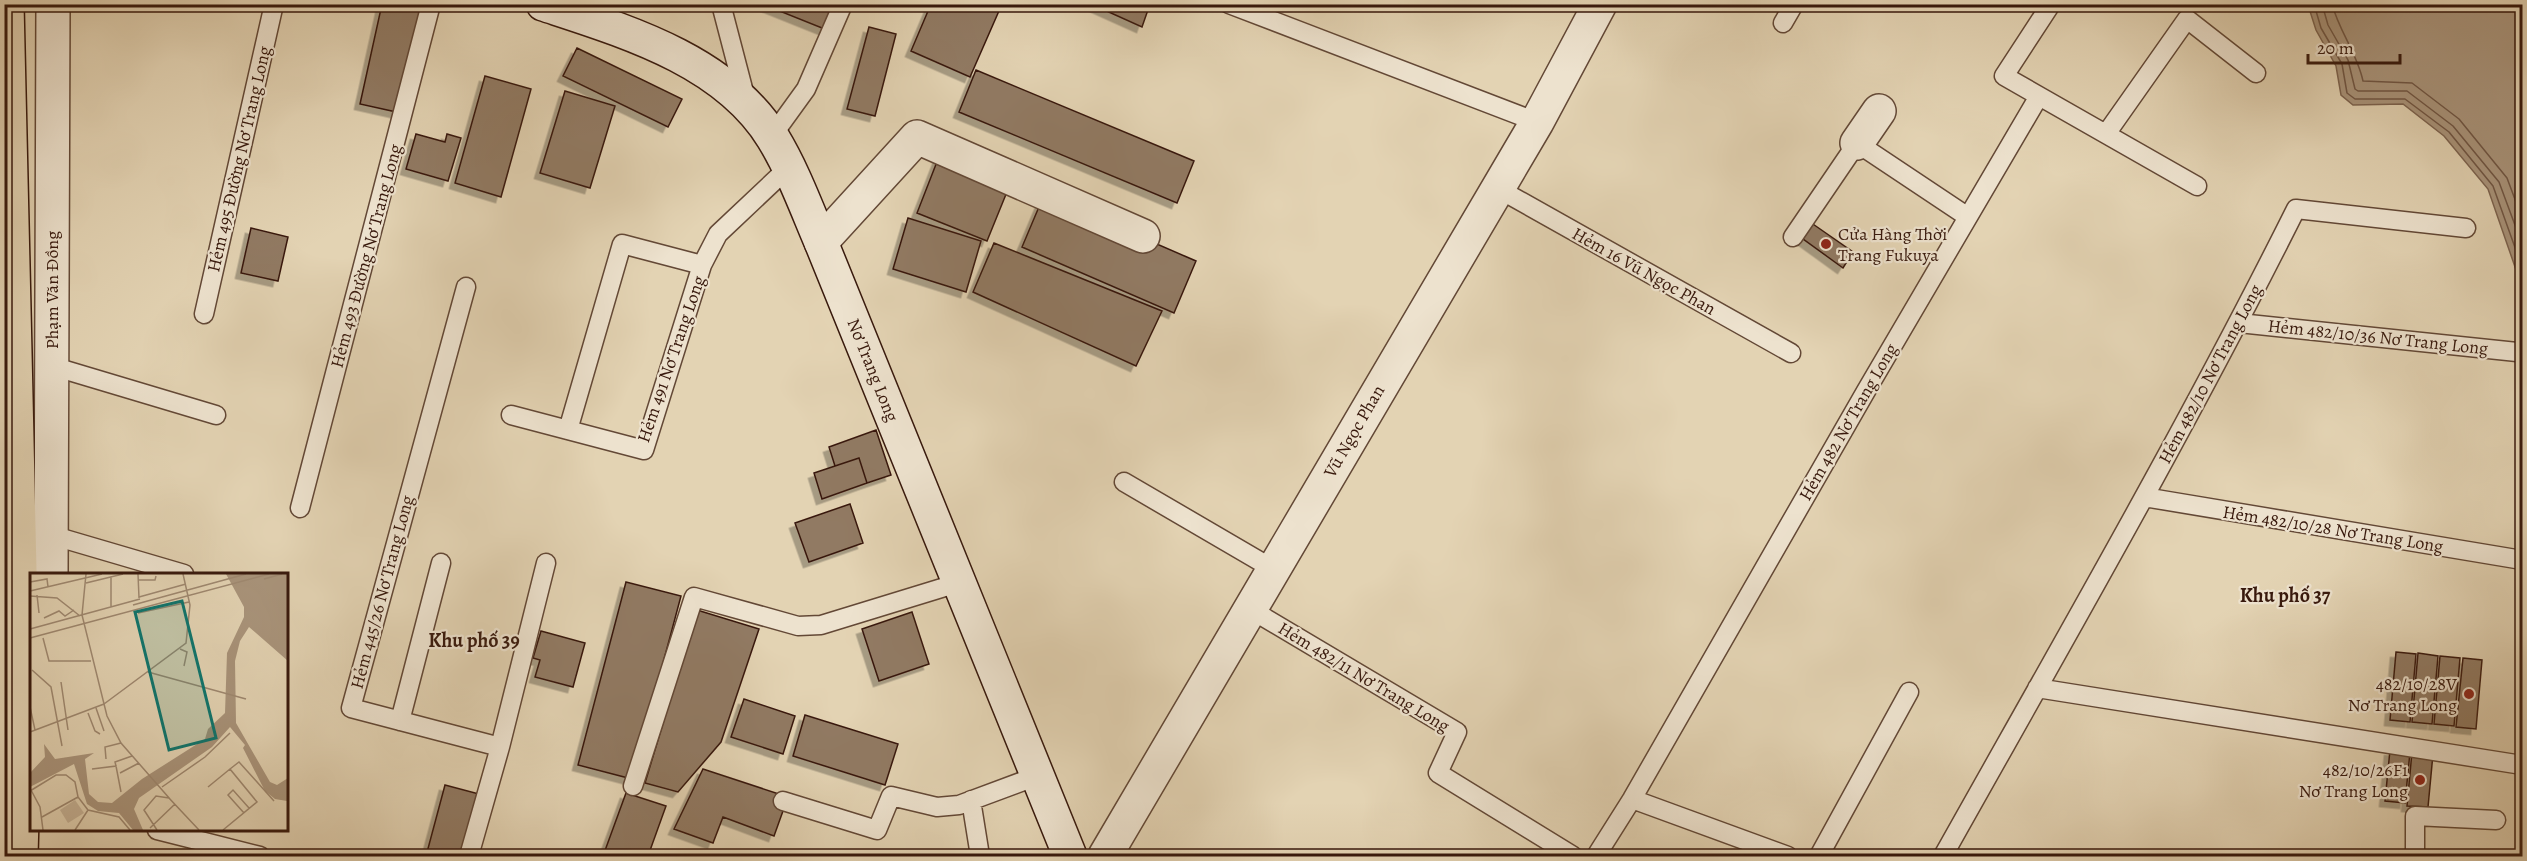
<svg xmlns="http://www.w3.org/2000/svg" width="2527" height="861" font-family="Alegreya,serif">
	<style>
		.water { fill: #a9947b; stroke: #7c634f; stroke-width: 1.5 }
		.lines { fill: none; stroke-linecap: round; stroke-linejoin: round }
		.shore { stroke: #705644; stroke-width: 1.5 }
		.building { fill: #917a63; stroke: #38190d; stroke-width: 1.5; filter: url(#shadow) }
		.lane-casing { stroke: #634836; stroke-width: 21 }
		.street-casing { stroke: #634836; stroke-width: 36 }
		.secondary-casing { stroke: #38190d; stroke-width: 36 }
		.primary-casing { stroke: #38190d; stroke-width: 36 }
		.lane { stroke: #ede2ce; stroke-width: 18 }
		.street { stroke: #ede2ce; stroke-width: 33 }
		.secondary { stroke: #ede2ce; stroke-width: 33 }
		.primary { stroke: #e3d3b3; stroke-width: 33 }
		.poi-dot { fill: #8f2418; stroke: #ede2ce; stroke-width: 2 }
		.labels { text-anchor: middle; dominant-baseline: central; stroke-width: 4.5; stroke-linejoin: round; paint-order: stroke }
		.street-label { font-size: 18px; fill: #38190d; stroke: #ede2ce }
		.poi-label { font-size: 18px; fill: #38190d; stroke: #ede2ce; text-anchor: end }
		.neighbourhood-label { font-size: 20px; font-weight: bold; fill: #38190d; stroke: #ede2ce }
		.inset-road { fill: none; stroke: #9f8971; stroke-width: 1.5 }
		.view { fill: #0f766e; fill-opacity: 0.15; stroke: #0f766e; stroke-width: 3 }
		.inset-edge { fill: none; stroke: #38190d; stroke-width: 3 }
	</style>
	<defs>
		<filter id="shadow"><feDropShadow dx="-5.5" dy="5.5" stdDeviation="0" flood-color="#0004"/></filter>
	</defs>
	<rect width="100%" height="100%" fill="#e3d3b3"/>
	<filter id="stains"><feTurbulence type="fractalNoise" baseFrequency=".00333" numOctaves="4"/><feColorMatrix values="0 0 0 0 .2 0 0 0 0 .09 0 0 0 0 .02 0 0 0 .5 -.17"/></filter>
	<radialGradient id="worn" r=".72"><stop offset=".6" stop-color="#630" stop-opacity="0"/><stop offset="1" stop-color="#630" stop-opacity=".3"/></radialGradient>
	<path class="water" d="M2308 5H2522V287L2488 189 2444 136 2403 104 2353 105 2341 95 2336 66 2316 30Z"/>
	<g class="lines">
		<path class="shore" d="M2314 4 2321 28 2342 64 2347 93 2355 99H2405L2449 132 2493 186 2522 267
			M2322 4 2328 25 2348 60 2355 89 2358 91H2407L2453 126 2499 182 2522 244
			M2332 4C2339 31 2357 53 2363 81L2412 83 2459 119 2507 178 2522 218"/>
	</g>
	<path class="building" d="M382 4H425L401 113 360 104Z
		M762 4H837L827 30Z
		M931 4H1002L970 77 911 51Z
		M1091 4H1150L1142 27Z
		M869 27 896 34 875 116 847 109Z
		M577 48 682 99 668 127 563 76Z
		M976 70 1194 161 1177 203 959 112Z
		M485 76 531 89 501 197 455 183Z
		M565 91 615 106 590 188 540 173Z
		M416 134 445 142 447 134 461 138 448 181 406 169Z
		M940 154 1011 182 987 241 917 213Z
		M1044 195 1196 261 1174 313 1022 247Z
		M908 218 981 241 966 292 893 269Z
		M1810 222 1853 252 1843 268 1799 236Z
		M251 228 288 237 278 281 241 273Z
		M994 243 1162 311 1136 366 973 292Z
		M876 430 891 475 867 483 859 458 835 466 829 447Z
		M859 458 867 483 822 499 814 473Z
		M850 504 863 543 809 562 795 523Z
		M626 582 681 596 632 779 578 765Z
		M697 610 759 629 721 742 678 792 645 783Z
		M912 612 929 664 879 681 862 629Z
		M541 631 585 643 573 687 535 677 540 660 533 658Z
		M2396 652 2416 654 2410 722 2390 720Z
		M2418 653 2438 656 2432 724 2412 722Z
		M2440 656 2460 658 2454 726 2434 724Z
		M2463 658 2482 660 2476 729 2456 727Z
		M744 699 795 716 783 754 731 737Z
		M805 715 898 744 885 785 793 756Z
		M2390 750 2410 752 2405 803 2385 801Z
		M2412 752 2433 754 2428 807 2407 806Z
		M703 769 788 797 774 836 723 817 713 843 674 829Z
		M445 785 479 794 462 856H426Z
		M626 793 666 806 648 856H603Z"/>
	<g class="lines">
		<defs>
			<path id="lane" d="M721 4 746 100
				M1229 4 1537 122
				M1783 23 1794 4
				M2039 96 2197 186
				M2106 134 2187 19 2256 73
				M772 136 806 89 843 4
				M1497 188 1791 353
				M1793 237 1857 143 1968 217
				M466 287 351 708 500 747 469 856
				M204 314 274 4
				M2239 323 2517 352
				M52 366 216 415
				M511 415 644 450 702 265 718 234 789 167
				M568 430 622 244 702 265
				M1124 482 1273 569
				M2144 497 2522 560
				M300 508 431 4
				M51 535 184 574
				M1250 609 1457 732 1438 773 1573 856
				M2037 688 2522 765
				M400 721 441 563
				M500 747 546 563
				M633 786 694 597 798 626 821 625 958 583
				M1632 799 1788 856
				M971 800 980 856
				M783 801 877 830 891 796 937 807 959 805 1037 776
				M157 830 260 856
				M1596 856 1632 799 1866 391 2039 96 2004 76 2051 4
				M1819 856 1909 692
				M1943 856C2063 642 2186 429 2296 209L2466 228
				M2415 856V816L2496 820"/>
			<path id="street" d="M1857 143 1879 111
				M821 242 917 137 1143 236
				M51 574 53 4
				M1105 856 1537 122 1600 4"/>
			<path id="secondary" d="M543 4C625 31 725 60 773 138 793 171 806 207 821 242L1070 856"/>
			<path id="primary" d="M7 4 24 745 21 856"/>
		</defs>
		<use href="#lane" class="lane-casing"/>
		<use href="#street" class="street-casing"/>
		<use href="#secondary" class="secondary-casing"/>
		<use href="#primary" class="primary-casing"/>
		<use href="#lane" class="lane"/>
		<use href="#street" class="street"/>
		<use href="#secondary" class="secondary"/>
		<use href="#primary" class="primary"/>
	</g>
	<g class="poi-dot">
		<circle cx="1826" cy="244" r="6"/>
		<circle cx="2469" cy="694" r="6"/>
		<circle cx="2420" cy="780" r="6"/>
	</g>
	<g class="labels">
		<g class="street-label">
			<text transform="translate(239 159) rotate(-77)">Hẻm 495 Đường Nơ Trang Long</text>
			<text transform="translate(366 256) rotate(-75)">Hẻm 493 Đường Nơ Trang Long</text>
			<text transform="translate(1644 271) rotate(29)">Hẻm 16 Vũ Ngọc Phan</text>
			<text transform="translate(52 290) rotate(-90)">Phạm Văn Đồng</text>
			<text transform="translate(2378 337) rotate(6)">Hẻm 482/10/36 Nơ Trang Long</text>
			<text transform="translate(671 359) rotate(-71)">Hẻm 491 Nơ Trang Long</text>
			<text transform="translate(873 370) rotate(68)">Nơ Trang Long</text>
			<text transform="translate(2210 374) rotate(-62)">Hẻm 482/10 Nơ Trang Long</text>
			<text transform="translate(1848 422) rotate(-60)">Hẻm 482 Nơ Trang Long</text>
			<text transform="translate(1354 431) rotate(-60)">Vũ Ngọc Phan</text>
			<text transform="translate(2333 529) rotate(9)">Hẻm 482/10/28 Nơ Trang Long</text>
			<text transform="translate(382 592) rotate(-75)">Hẻm 445/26 Nơ Trang Long</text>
			<text transform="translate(1364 677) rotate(31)">Hẻm 482/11 Nơ Trang Long</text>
		</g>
		<g class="poi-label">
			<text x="1838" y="234" text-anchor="start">Cửa Hàng Thời<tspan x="1838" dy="21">Trang Fukuya</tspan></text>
			<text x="2457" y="684">482/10/28V<tspan x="2457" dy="21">Nơ Trang Long</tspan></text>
			<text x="2408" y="770">482/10/26F1<tspan x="2408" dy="21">Nơ Trang Long</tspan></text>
		</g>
		<g class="neighbourhood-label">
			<text x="2285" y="595">Khu phố 37</text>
			<text x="474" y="640">Khu phố 39</text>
		</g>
	</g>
	<g transform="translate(30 573)">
		<rect width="258" height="258" fill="#e3d3b3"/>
		<path d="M45 227 54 240 38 250 30 237Z" fill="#c6b397"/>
		<path d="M196 1H258V88L219 54 210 68 205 88 206 150 240 209 247 212 258 205 257 228 245 226 235 218 213 175 215 172 200 154 182 174 109 225 104 236 113 257H103L89 240 68 238 57 231 44 191 0 214V200L15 184 14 171 25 186 64 180 55 186 59 221 68 229 82 230 112 206 175 166 178 156 195 140 197 80 214 44V34Z" fill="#a9947b"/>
		<path class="inset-road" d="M56 1 52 42 77 143 91 170 140 226M108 1 109 25M81 4V34M234 6 252 1M108 7H125L126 3M0 9 17 6 18 14M56 10 93 1M0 18 72 1M7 22 9 40M0 23 27 25 50 43M109 24 156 11M103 32 216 1M108 40 159 29M14 45 29 38 35 43 44 37M0 56 110 26M0 65 239 1M13 65 19 88H61M150 76 157 79 154 93M2 97 21 114 32 173M118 99 216 126M31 109 38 157M74 131 156 70 160 32 153 1M0 134 5 157M66 135 74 158M58 140 65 158 70 161M0 159 74 131M76 186 75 174 91 170M86 193 91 219M62 196 86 193 85 189 102 183M90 200 109 190M132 214 175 184 200 160M178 214 200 196M1 217 10 234 13 257M0 218 26 202H36L45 209 48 224 58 237 89 244 100 257M138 224 169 257M214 240 198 222 203 217 219 235M12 244 48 224M120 255 145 231M45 257 58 237M127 257 114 237 126 223 139 225M193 257 227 229 200 196 209 189 244 228"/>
		<path class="view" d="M152 28 186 165 139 177 105 39Z"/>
		<rect width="258" height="258" class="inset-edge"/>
	</g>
	<rect width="2527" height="861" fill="none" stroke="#e3d3b3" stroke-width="24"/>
	<rect x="6" y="6" width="2515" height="849" fill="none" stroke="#38190d" stroke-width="3"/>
	<rect x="12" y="12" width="2503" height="837" fill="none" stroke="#38190d" stroke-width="1.5"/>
	<path d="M2308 54v9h92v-9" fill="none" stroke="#38190d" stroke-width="3"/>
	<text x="2317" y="54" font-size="18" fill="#38190d" stroke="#ede2ce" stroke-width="4.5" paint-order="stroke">20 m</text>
	<rect width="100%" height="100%" filter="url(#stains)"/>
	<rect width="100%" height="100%" fill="url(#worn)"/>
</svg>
